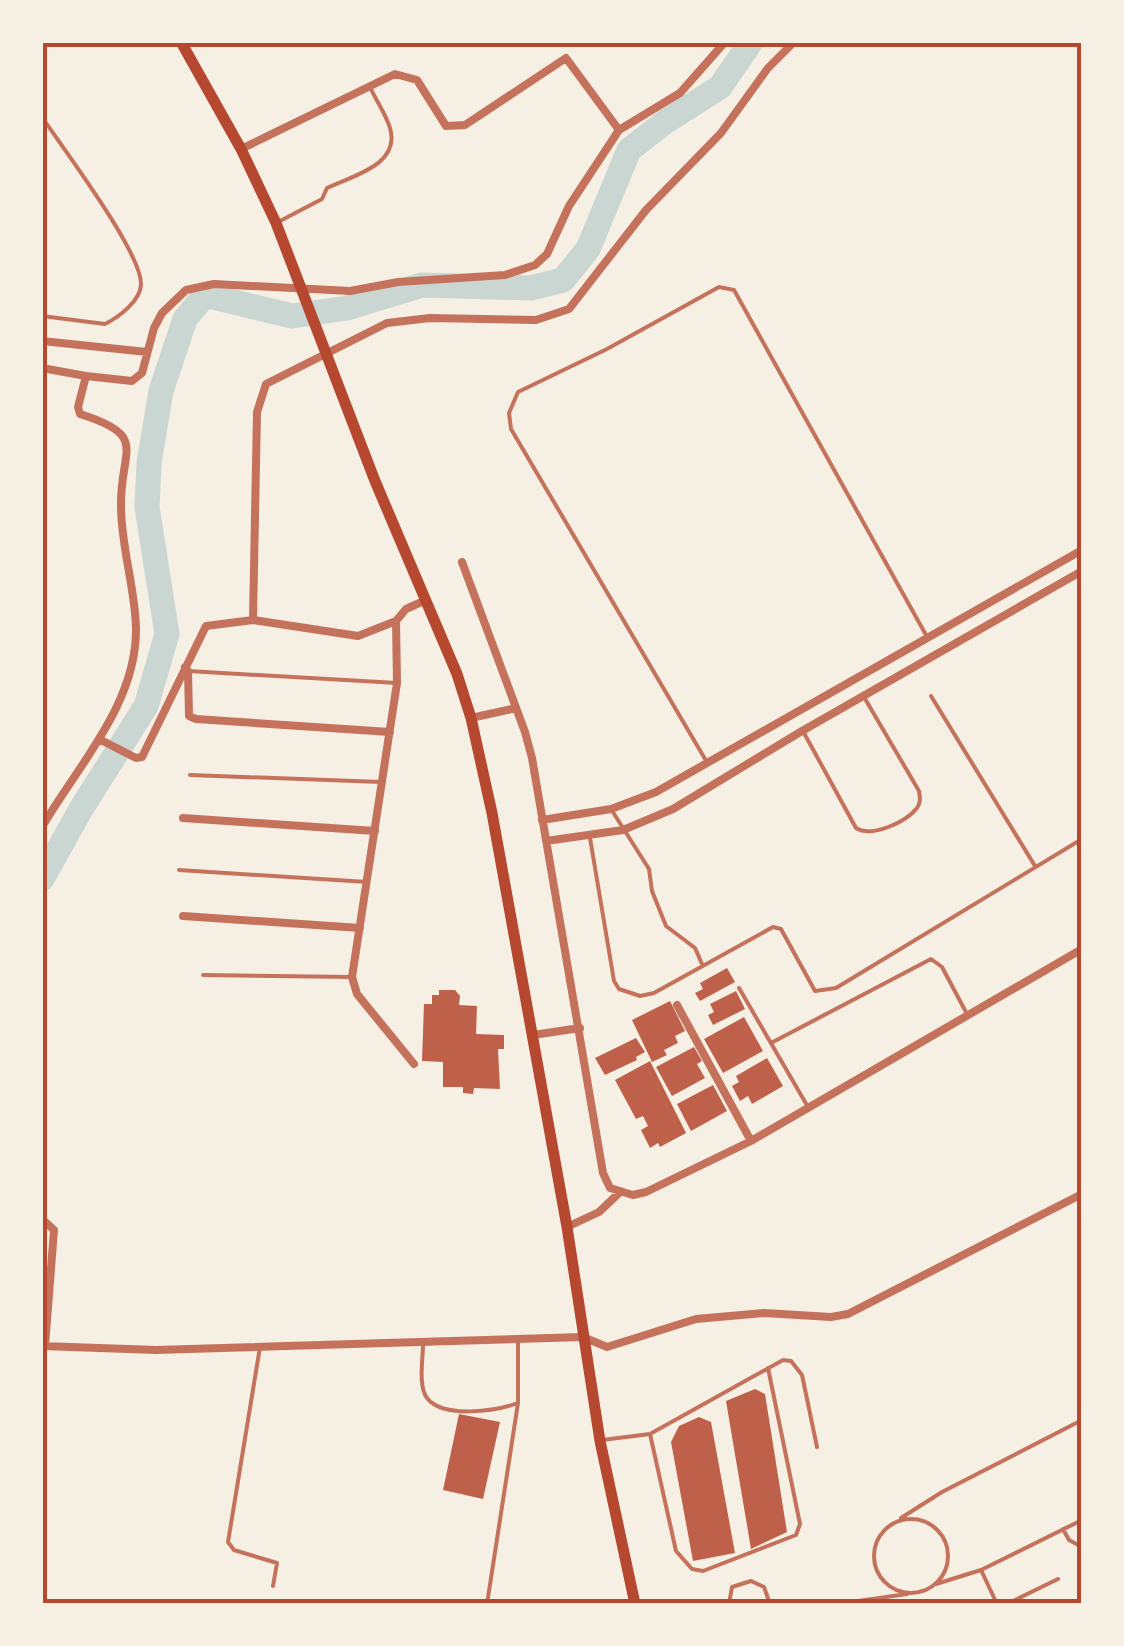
<svg xmlns="http://www.w3.org/2000/svg" width="1124" height="1646" font-family="Poppins,sans-serif">
	<style>
		.lines { fill: none; stroke-linecap: round; stroke-linejoin: round }
		.river { stroke: #c9d6d2; stroke-width: 25 }
		.building { fill: #bf614a }
		.service { stroke: #c5725c; stroke-width: 4 }
		.minor { stroke: #c5725c; stroke-width: 8 }
		.secondary { stroke: #b5482f; stroke-width: 11 }
		.neatline { fill: none; stroke: #b5482f; stroke-width: 4 }
	</style>
	<rect width="100%" height="100%" fill="#f6efe4"/>
	<g class="lines">
		<path class="river" d="M42 879 81 809 146 706 167 634 147 507 149 463 161 391 185 319 205 295 292 316 347 308 422 285 531 288 563 280 588 249 629 150 665 122 720 87 751 42"/>
	</g>
	<path class="building" d="M727 968 735 982 700 1001 695 993 703 989 700 983Z
		M439 990H455L460 996 459 1005 477 1006 476 1034 504 1035V1049H498L500 1089 474 1088 473 1094 463 1093V1087H443V1062L422 1061 424 1004H432V995H439Z
		M736 991 745 1009 713 1025 708 1015 714 1012 710 1004Z
		M670 1001 685 1031 675 1036 678 1043 664 1050 667 1055 652 1062 632 1020Z
		M744 1017 763 1051 723 1073 704 1039Z
		M636 1038 645 1052 636 1057 637 1060 605 1075 595 1058Z
		M694 1047 702 1061 697 1064 705 1078 672 1096 656 1067Z
		M767 1058 783 1086 752 1104 748 1096 740 1101 732 1086 739 1082 736 1076Z
		M650 1061 686 1133 660 1147 658 1143 650 1148 641 1130 648 1126 643 1116 636 1119 615 1080Z
		M713 1085 727 1111 691 1131 677 1104Z
		M755 1389 765 1394 787 1532 751 1549 726 1401Z
		M459 1414 500 1422 483 1499 443 1490Z
		M699 1417 711 1422 735 1553 693 1561 671 1442 679 1426Z"/>
	<g class="lines">
		<path class="service" d="M42 117C62 147 143 254 141 285 140 301 119 317 105 324L42 316
			M280 221 322 199 327 188C352 176 401 165 390 128 386 114 375 99 369 85
			M188 671 397 683
			M931 696 1035 866
			M804 733 856 828C872 838 906 822 917 808 921 802 920 798 919 791L864 697
			M708 764 511 429 509 413 518 392 607 349 719 287 734 290 926 635
			M190 775 381 782
			M611 809 649 869 652 891 666 926 695 948 702 964
			M590 838 614 981 619 989 640 996 654 993 773 927 781 929 815 991 836 988 1082 839
			M179 870 367 882
			M203 975 352 977
			M739 988 808 1107
			M771 1043 931 959 942 967 967 1014
			M423 1344C423 1359 418 1386 427 1398 443 1419 497 1411 518 1403
			M260 1347 228 1542 234 1550 277 1563 273 1586
			M650 1434 676 1551 692 1569 703 1571 796 1535 800 1524 768 1368
			M602 1440 650 1434 783 1360 791 1361 802 1375 817 1447
			M901 1518 942 1492 1082 1420
			M874 1556a37 37 0 1 1 74 0a37 37 0 1 1-74 0Z
			M1063 1529 1069 1540 1082 1547
			M981 1570 997 1604
			M936 1584 981 1570 1082 1520
			M487 1604 518 1403V1341
			M729 1604 732 1587 751 1581 764 1587 770 1604
			M837 1604 907 1594
			M1007 1604 1058 1579"/>
		<path class="minor" d="M241 149 395 74 417 80 446 126 465 125 566 58 619 130
			M42 341 147 352
			M42 368 86 376
			M462 562 525 732 532 758 603 1173 610 1188 633 1195 646 1192 751 1141 1082 949
			M253 620 257 412 266 384 387 323 430 318 536 320 569 309 646 210 721 133 768 68 794 42
			M396 621 397 683 352 977 357 994 414 1064
			M185 667 188 671 189 716 196 719 390 732
			M471 718 516 708
			M99 739 136 758 142 757 206 626 253 620 358 636 396 621 406 609 426 600
			M183 818 375 831
			M542 820 611 809 656 792 1082 550
			M42 827C78 765 137 704 136 628 135 587 121 547 121 506 120 449 150 436 80 414L78 407 86 376 132 381 142 373 154 328 162 313 186 290 214 284 350 291 398 282 505 275 535 265 547 254 569 206 619 130 680 93 725 42
			M546 841 623 830 673 809 802 731 1082 571
			M183 916 360 928
			M677 1005 751 1141
			M533 1035 580 1028
			M42 1219 54 1230 45 1346
			M567 1227 599 1212 619 1193
			M42 1346 156 1350 583 1337 607 1347 696 1319 764 1313 831 1317 848 1314 1082 1194"/>
		<path class="secondary" d="M181 42 241 149 276 223 375 481 457 674 471 718 492 813 567 1227 600 1441 635 1604"/>
	</g>
	<rect width="1124" height="1646" fill="none" stroke="#f6efe4" stroke-width="90"/>
	<rect x="45" y="45" width="1034" height="1556" class="neatline"/>
</svg>
